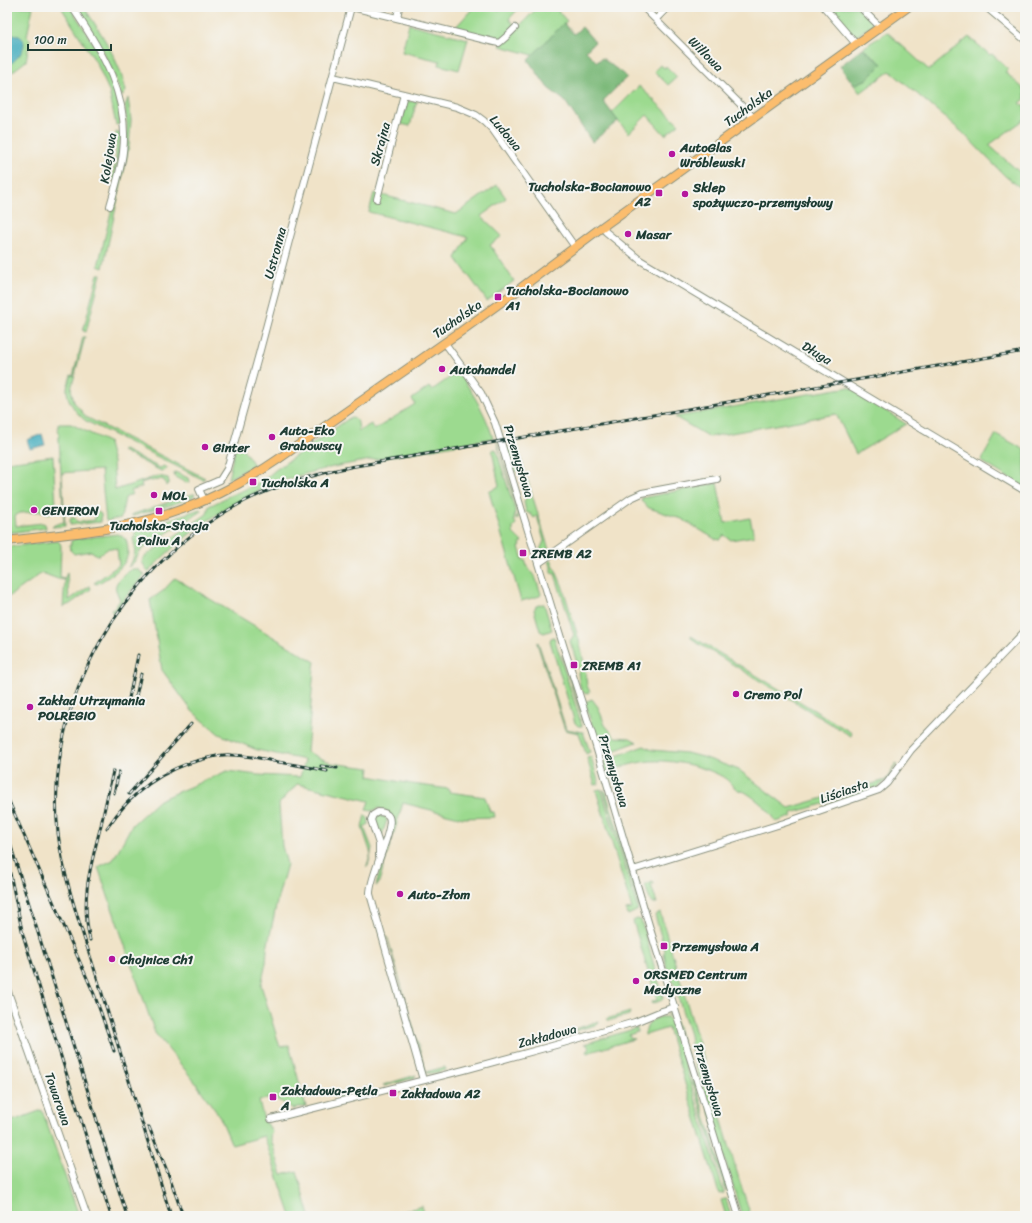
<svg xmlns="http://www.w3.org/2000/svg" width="1032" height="1223" font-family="Sriracha,sans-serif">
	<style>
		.green { fill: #9cda8f; stroke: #5e8c62 }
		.forest { fill: #7dba7a; stroke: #4e7c57 }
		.water { fill: #3daabc; stroke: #2e7478 }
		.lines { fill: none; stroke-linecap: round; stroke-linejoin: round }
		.minor-casing { stroke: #88907e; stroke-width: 8 }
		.major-casing { stroke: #88907e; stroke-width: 10 }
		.minor { stroke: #fff; stroke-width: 6 }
		.major { stroke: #fbbd6e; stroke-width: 8 }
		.rail-casing { stroke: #1f3d34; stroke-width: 3 }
		.rail { stroke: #f6f6f2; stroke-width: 1.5; stroke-dasharray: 4.5; stroke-linecap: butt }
		.poi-dot { fill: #b5179e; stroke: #f6f6f2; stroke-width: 1.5 }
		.labels { text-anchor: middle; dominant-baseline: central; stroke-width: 4; stroke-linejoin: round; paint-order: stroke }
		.street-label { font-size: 13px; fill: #1f3d34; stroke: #f6f6f2 }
		.poi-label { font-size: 13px; font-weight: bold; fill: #1f3d34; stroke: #f6f6f2; text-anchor: start }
	</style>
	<rect width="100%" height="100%" fill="#f6f6f2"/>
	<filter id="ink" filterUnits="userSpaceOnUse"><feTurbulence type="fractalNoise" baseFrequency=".025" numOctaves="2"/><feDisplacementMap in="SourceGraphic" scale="8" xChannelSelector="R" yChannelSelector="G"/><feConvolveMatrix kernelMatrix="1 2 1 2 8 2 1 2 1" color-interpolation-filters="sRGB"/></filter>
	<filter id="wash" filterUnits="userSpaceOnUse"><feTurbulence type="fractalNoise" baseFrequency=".012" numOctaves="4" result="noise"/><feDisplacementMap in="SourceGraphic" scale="16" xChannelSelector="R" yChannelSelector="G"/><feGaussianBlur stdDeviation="0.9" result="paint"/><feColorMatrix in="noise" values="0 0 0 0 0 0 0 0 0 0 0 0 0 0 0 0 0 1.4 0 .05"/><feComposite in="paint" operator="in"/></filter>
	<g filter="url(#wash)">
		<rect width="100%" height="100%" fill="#f0e3c8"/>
		<path class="green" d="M7 7H33L27 36 30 39 26 61 7 76Z
			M61 7H70C93 42 120 81 120 124L116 125 109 91 97 64Z
			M75 7H84C102 35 119 59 126 91L123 96 121 95C111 62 94 35 75 7Z
			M474 7H493L499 10 502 7H520L509 19 515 26C512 29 508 35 504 37 493 43 464 33 453 30Z
			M538 7H554L567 21 533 55 500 46Z
			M827 7H857L873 21V24L855 37H853Z
			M409 24 468 39 459 70 439 65 440 61 402 52Z
			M887 32 929 70 969 37 990 55 992 54 1008 69 1005 72 1025 90V99L1020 103 1025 107V119L989 145 1025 177V191L1005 176 962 132 890 71 860 93 854 85 867 79 882 64 863 48Z
			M660 65 665 68 666 66 677 77 668 85 654 71Z
			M639 86 679 124 665 135 647 115 629 133 618 121 612 113Z
			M128 98 131 120 129 146 103 268 98 266 126 150 127 124 125 106Z
			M409 101 418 102 416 104 410 126 401 124 406 102Z
			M116 132 121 134 119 153 114 180H111L116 161Z
			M497 185 506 198 481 216 502 236 490 245 514 281 487 301 456 258 468 237 369 212 374 193 456 214Z
			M98 274H101L86 332 83 331Z
			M83 337H85L71 389 74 402 86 417 205 478 204 479H202L86 421C77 414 66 401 67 388 68 384 70 379 71 375L73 376 78 357 77 356 79 354Z
			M456 368C471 391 485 411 493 438 456 445 419 451 383 458 347 464 311 470 277 483 229 502 183 535 148 572L142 562 144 557 207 514 209 506C216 503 223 499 229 496 246 489 261 484 274 471L351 417C359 418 358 424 359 431L371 424 374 430 415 404 412 399 429 387 432 390 452 376 450 372Z
			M849 387 906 424 856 454 836 414 709 437 675 417Z
			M58 424H71L110 443 108 444 113 462 115 490 158 476 168 478 169 482 166 486 165 481 161 479 156 481V480L151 481 150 480 141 483 142 487 131 491 132 494 125 498 121 518 106 521 101 470 62 473 65 526 52 527 54 525 64 522Z
			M996 434 1025 450V488L981 461Z
			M237 440 254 465 228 479Z
			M497 442 520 513 517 520 516 518 518 514 517 509Z
			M517 446 550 553 545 556 540 555 539 552 544 541 537 516 534 518 531 514 526 512 524 502 528 494 520 468 517 472 513 468 507 448Z
			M122 449 160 468 164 466 167 468V469L161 471 122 451Z
			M496 449 515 510 514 521 516 523 513 528V533L522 542 520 543 521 546 519 547 523 560H525L527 566 536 579 541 594 540 596 521 601 489 492 499 486 492 450Z
			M53 456 56 505 49 515 47 514 45 511 20 513 15 516 16 526 43 523 45 524 46 528 7 533V462Z
			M175 472 188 478 189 482 186 483 175 477 174 474Z
			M717 483 725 523 750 518 754 536 731 540 724 535 720 540 715 539 682 519 649 508 641 501 642 498Z
			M193 494H195L193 497 171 505 133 516 131 515Z
			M200 509 201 511 142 549C135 557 138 561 128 567 136 558 136 549 133 538L135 537V532L138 530Z
			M98 512 101 514V522L70 525V520L71 518H75L77 522 95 520V515Z
			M118 534 122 536 125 539H126C127 543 128 548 128 552 127 567 109 577 97 584L94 583 119 565 117 549 109 548 99 555H97L91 551 74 554 71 551 69 545H71V541L74 539Z
			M58 541 60 543 61 546 60 577 65 578 67 572 69 600 90 586 91 589 70 604 63 607 65 580 58 579 42 573 7 598V547Z
			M550 559H551L562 585 579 640 585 668 587 686 590 692 585 694C579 689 579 680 578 672H580L570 641 574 635 555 574 551 573V566L549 561Z
			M132 569H137L145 575 132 589 113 613 111 610 114 609 120 600C119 597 117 593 116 590 113 582 126 573 132 569Z
			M175 578 315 662 314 668 307 752 331 763 370 768 369 776 412 784 449 789V792L485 797 490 812H494L495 817 463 818 403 803 378 885 376 886 380 869 383 865 393 835 392 827 393 819 391 815 385 810 379 808 372 811 366 810 369 801 297 784 279 804 282 846 287 864 278 897 267 949 266 963 261 985 280 1047 289 1045 306 1107H297L295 1109H292C278 1100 278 1095 259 1101L265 1124 267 1123 272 1132 270 1136 282 1175 297 1171 310 1216H291L264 1136 232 1145 220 1117 195 1082 155 1033 98 867 113 860 132 825 159 800 227 771 258 775 300 777 305 760 257 750 219 734 192 711 162 670 150 600 163 591Z
			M542 604H544L552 630 544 633 540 631 534 610 536 606Z
			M691 636 852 733 851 736 699 644 690 637Z
			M554 637 582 726H578L575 723 550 641 551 638Z
			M538 642 566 729 583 732 590 752 586 754 579 733 565 730 537 643Z
			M562 655 568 670 584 721V724Z
			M592 699 598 707 605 725 615 737 630 738 637 742 605 754 600 752 585 702Z
			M644 746 652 750 686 753 703 757 739 770 789 808 886 780 896 763 897 764 887 780 877 788 848 799 847 797 792 813 791 817 776 822C772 812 755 798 745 792 743 791 739 791 737 789 731 786 729 780 723 777 702 765 666 758 642 762 630 764 618 768 607 772L604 763 605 760Z
			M591 757 599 784 595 785 587 758Z
			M601 789 638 910 628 915 626 910 632 909 596 790Z
			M603 789 606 792 640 902 639 907Z
			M365 815 368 818 369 824 364 827 372 848 368 866 366 868 371 854 362 827Z
			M378 815 385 817 387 820 382 835 380 834 375 820 376 817Z
			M653 882 654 884 651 885 657 903H651L645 885Z
			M660 912 739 1179 751 1216H742L692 1053 690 1035 674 984 667 970 664 952 665 951 655 915Z
			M637 919 641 920 663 997 662 1000 652 1004 651 1002 657 1000 633 921Z
			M387 936 426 1072 445 1067V1070L434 1073H427L424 1070 422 1059 416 1043V1041L411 1026V1022Z
			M630 1012 629 1015 608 1021 606 1019Z
			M665 1013 672 1016 676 1021 727 1187 726 1191 675 1023 671 1017Z
			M660 1017H667L672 1022 724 1193 719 1194 668 1028 645 1035V1032L646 1031C646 1022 653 1020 660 1017Z
			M599 1021 598 1024 595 1025 564 1034 563 1033Z
			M637 1028V1032L629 1035 630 1038 634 1039 587 1053 586 1051 589 1049 587 1044H584Z
			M416 1075 414 1078 385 1086 383 1085Z
			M372 1086V1088L370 1090 338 1098 337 1096Z
			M42 1110 79 1216H7V1123Z
			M725 1199H726L731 1216H726L721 1200Z
			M422 1206 425 1216H387Z"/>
		<path class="forest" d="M564 23 574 34 582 27 595 42 586 51 597 62 602 58 627 77 603 101 618 121 592 142 565 101 548 88 528 60Z
			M863 48 882 64 867 79 854 85 840 66Z"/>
		<path class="water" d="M12 34C28 36 26 48 17 58 14 61 11 64 7 66V35Z
			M42 434 45 445 30 449 27 440Z"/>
	</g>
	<g filter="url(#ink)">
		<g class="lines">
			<defs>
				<path id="minor" d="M72 7C102 51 130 96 123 152 121 170 115 188 110 206
					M352 7 494 42 499 43 506 37 515 28
					M643 7 754 118
					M824 7 856 44
					M986 7 1025 40
					M863 10 880 27
					M397 18 399 7
					M656 19 668 7
					M333 77 457 107 476 115 484 121 493 130 575 247
					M377 199 404 94
					M602 227 606 232 640 260 1025 491
					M445 343 481 393 495 423 564 648 595 743 651 932 739 1216
					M204 500 199 489 220 480 227 469 259 354 351 7
					M539 563 631 498 642 493 717 479
					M379 857V844L371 820 373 815 378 812C383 812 387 813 389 817 395 828 369 877 370 894L423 1080
					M633 870 784 823 879 790 887 783 911 750 1025 631
					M7 989 87 1216
					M271 1119 464 1070 563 1043 635 1022 662 1011 675 1007"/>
				<path id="major" d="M7 541C43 536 80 534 116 527 173 517 229 493 277 460L460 332 518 290 602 227 908 7"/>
			</defs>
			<use href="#minor" class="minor-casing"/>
			<use href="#major" class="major-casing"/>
			<use href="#minor" class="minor"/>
			<use href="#major" class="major"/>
			<defs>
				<path id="rail" d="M128 703 138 655
					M134 705 141 674
					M321 766 337 768
					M114 793 119 772
					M129 794 191 724
					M7 797 94 994 101 1013 114 1051
					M107 828C131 792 162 769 204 759 212 757 222 754 231 755 245 755 259 758 273 761 291 764 309 767 327 771
					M7 834 127 1216
					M7 859 23 935 111 1216
					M90 940C80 898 91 865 101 825 105 807 109 789 113 771
					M149 1127 170 1178 183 1216
					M171 1216C147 1139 123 1061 99 984 84 935 64 884 58 833 44 700 124 565 241 503 276 485 312 475 350 467L1025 351"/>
			</defs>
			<use href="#rail" class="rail-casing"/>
			<use href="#rail" class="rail"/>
		</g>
	</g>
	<g class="poi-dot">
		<circle cx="672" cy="154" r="4"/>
		<rect x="655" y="189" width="8" height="8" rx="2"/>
		<circle cx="685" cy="194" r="4"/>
		<circle cx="628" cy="234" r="4"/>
		<rect x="494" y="293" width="8" height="8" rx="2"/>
		<circle cx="442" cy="369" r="4"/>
		<circle cx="272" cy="437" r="4"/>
		<circle cx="205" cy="447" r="4"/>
		<rect x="249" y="478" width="8" height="8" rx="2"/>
		<circle cx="154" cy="495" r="4"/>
		<circle cx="34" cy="510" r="4"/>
		<rect x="155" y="507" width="8" height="8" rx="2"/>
		<rect x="519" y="549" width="8" height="8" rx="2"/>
		<rect x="570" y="661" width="8" height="8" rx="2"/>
		<circle cx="736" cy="694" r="4"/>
		<circle cx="30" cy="707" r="4"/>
		<circle cx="400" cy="894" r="4"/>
		<rect x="660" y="942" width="8" height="8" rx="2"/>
		<circle cx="112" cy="959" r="4"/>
		<circle cx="636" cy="981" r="4"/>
		<rect x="389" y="1089" width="8" height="8" rx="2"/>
		<rect x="269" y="1093" width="8" height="8" rx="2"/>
	</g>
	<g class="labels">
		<g class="street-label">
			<text transform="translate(706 54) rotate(45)">Willowa</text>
			<text transform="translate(748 107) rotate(-36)">Tucholska</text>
			<text transform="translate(506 133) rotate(50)">Ludowa</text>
			<text transform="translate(380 144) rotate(-75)">Skrajna</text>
			<text transform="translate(108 158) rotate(-81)">Kolejowa</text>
			<text transform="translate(275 253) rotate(-75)">Ustronna</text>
			<text transform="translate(457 319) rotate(-35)">Tucholska</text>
			<text transform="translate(817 353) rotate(31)">Długa</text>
			<text transform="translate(519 461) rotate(73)">Przemysłowa</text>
			<text transform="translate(614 771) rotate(73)">Przemysłowa</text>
			<text transform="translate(844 791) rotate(-19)">Liściasta</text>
			<text transform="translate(547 1036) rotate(-15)">Zakładowa</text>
			<text transform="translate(709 1080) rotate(73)">Przemysłowa</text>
			<text transform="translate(58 1099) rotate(71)">Towarowa</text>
		</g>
		<g class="poi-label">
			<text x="680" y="147">AutoGlas<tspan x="680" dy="15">Wróblewski</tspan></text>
			<text x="651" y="186" text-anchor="end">Tucholska-Bocianowo<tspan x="651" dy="15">A2</tspan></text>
			<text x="693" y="187">Sklep<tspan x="693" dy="15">spożywczo-przemysłowy</tspan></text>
			<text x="636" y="234">Masar</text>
			<text x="506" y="290">Tucholska-Bocianowo<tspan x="506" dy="15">A1</tspan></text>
			<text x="450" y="369">Autohandel</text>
			<text x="280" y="430">Auto-Eko<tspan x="280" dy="15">Grabowscy</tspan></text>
			<text x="213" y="447">Ginter</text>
			<text x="261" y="482">Tucholska A</text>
			<text x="162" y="495">MOL</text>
			<text x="42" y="510">GENERON</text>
			<text x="159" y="525" text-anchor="middle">Tucholska-Stacja<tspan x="159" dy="15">Paliw A</tspan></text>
			<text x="531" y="553">ZREMB A2</text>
			<text x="582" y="665">ZREMB A1</text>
			<text x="744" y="694">Cremo Pol</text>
			<text x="38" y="700">Zakład Utrzymania<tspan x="38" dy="15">POLREGIO</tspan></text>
			<text x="408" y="894">Auto-Złom</text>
			<text x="672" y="946">Przemysłowa A</text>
			<text x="120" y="959">Chojnice Ch1</text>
			<text x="644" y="974">ORSMED Centrum<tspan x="644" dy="15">Medyczne</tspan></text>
			<text x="281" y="1090">Zakładowa-Pętla<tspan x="281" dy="15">A</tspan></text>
			<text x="401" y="1093">Zakładowa A2</text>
		</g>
	</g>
	<rect width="1032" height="1223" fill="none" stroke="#f6f6f2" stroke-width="24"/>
	<path d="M28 44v6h83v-6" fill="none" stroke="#1f3d34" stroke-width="2"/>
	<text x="34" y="44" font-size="12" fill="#1f3d34" stroke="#f6f6f2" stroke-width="3" paint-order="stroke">100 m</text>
</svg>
